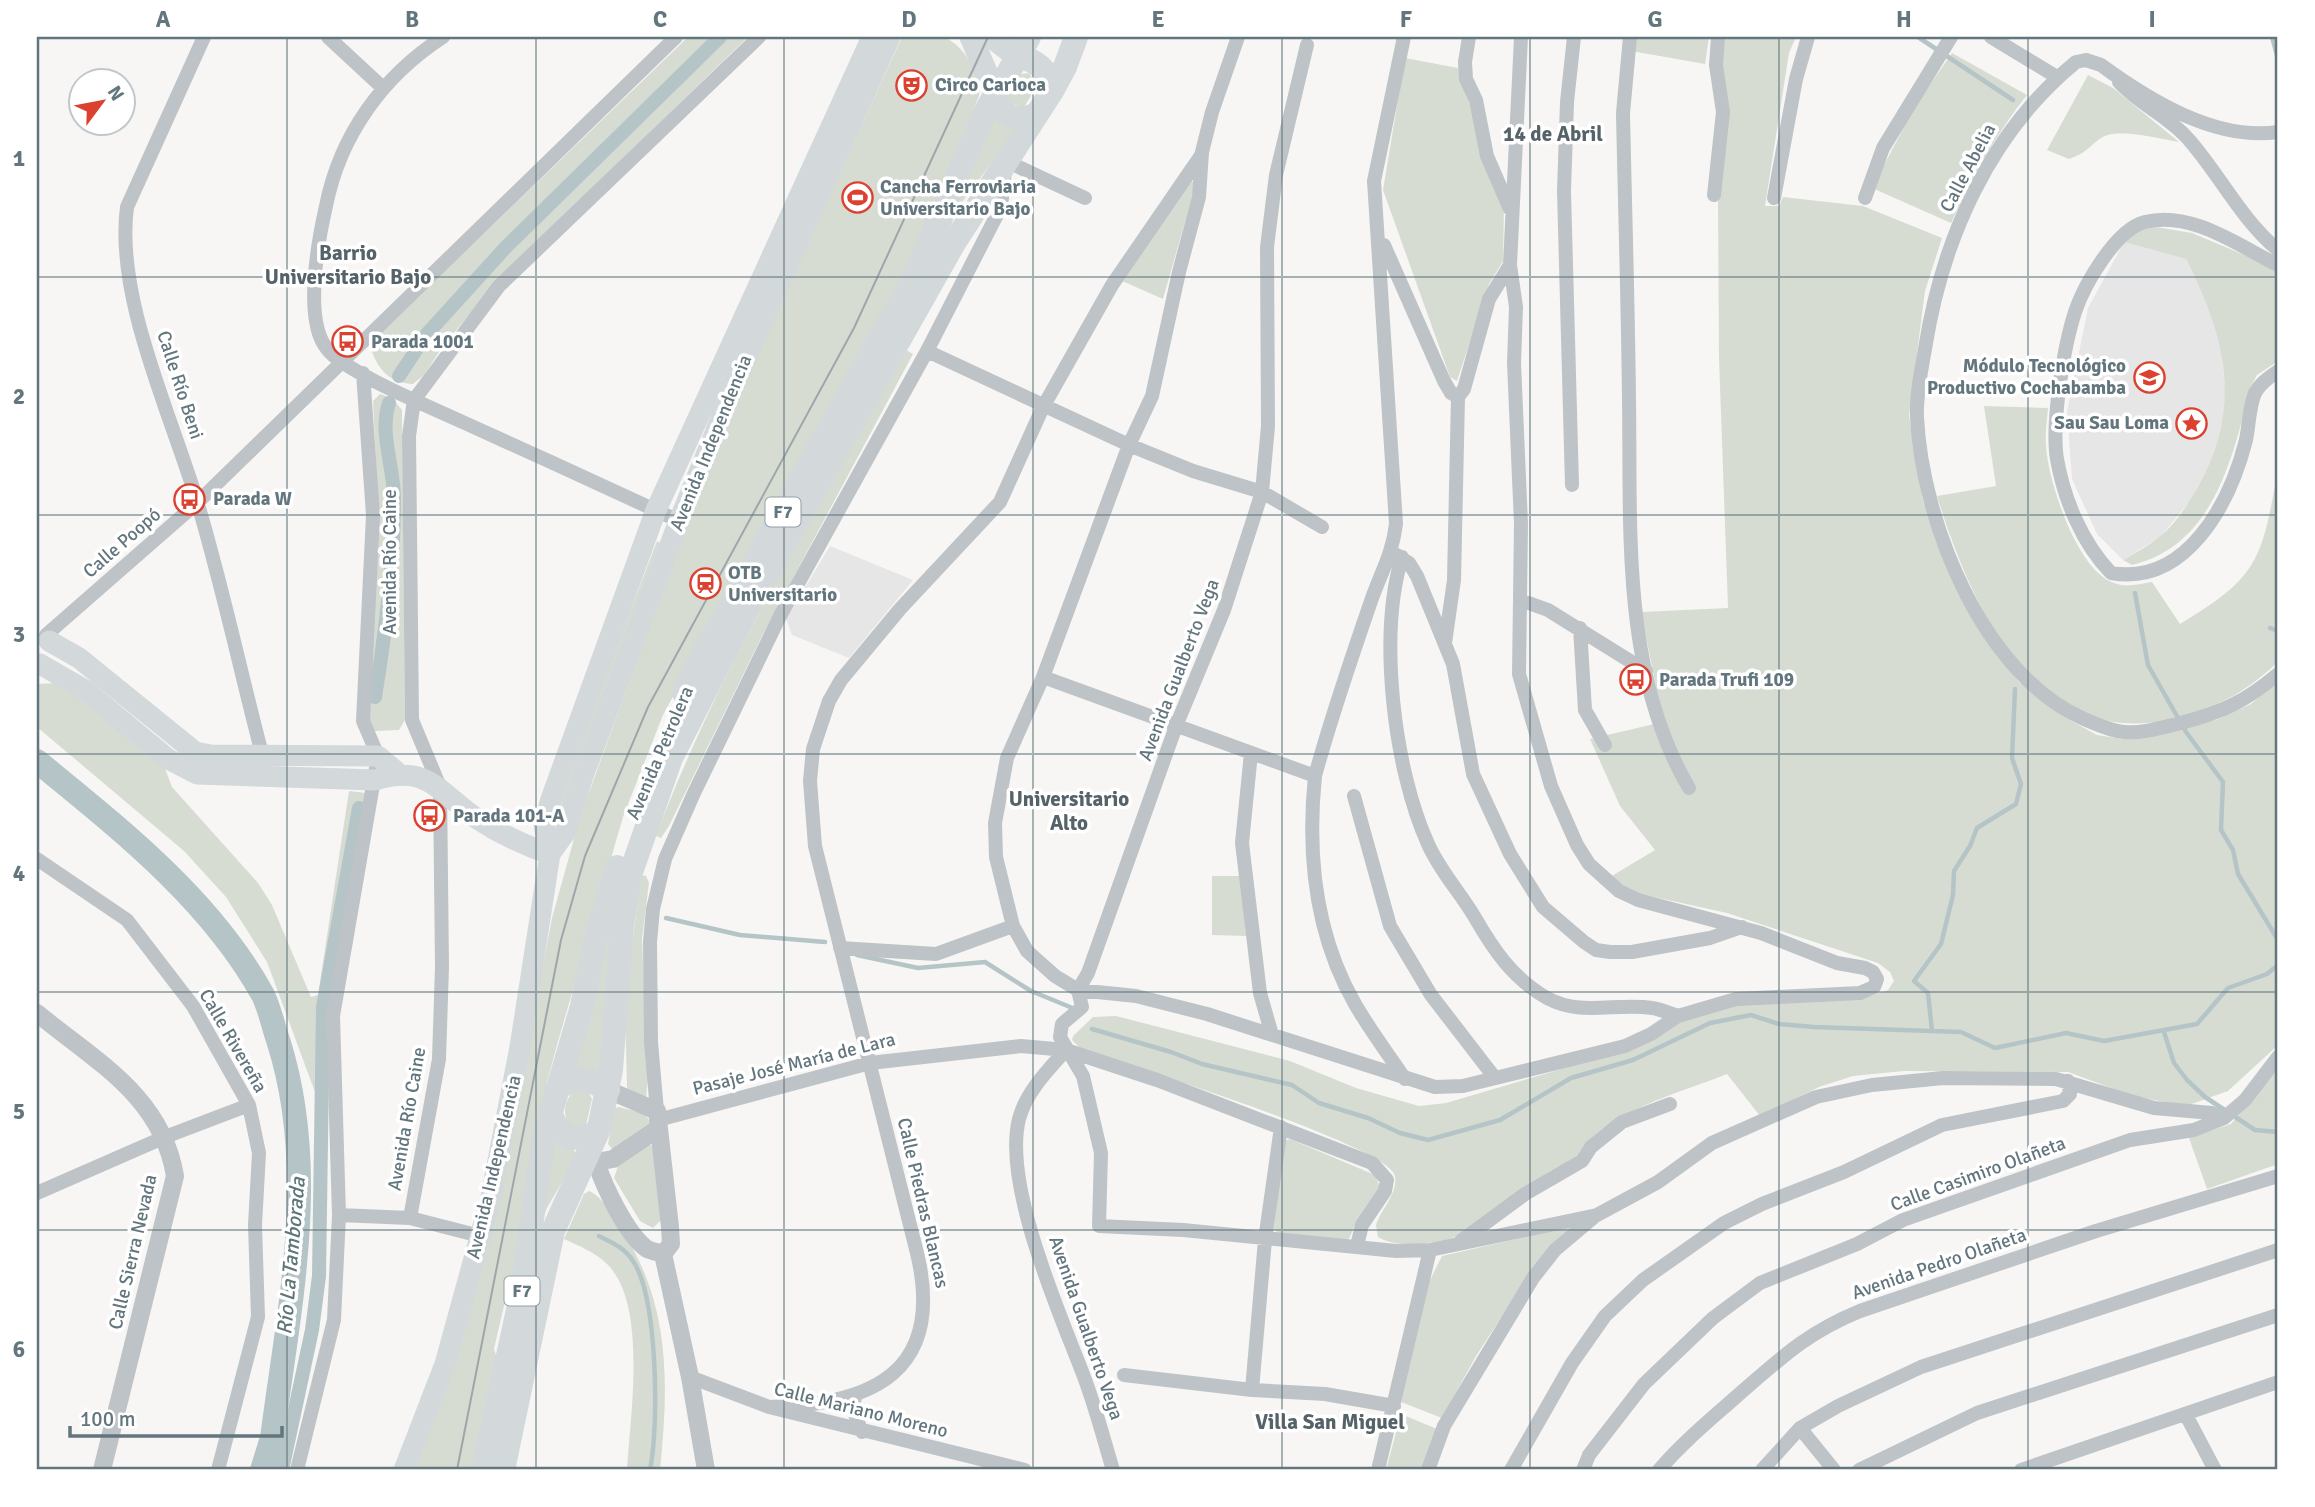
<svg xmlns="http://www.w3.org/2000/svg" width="2315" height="1507" font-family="Signika,sans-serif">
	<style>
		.built { fill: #e5e6e5 }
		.green { fill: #d7dcd3 }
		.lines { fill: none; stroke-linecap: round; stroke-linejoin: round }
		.stream { stroke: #b5c4c6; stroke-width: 4.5 }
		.canal { stroke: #b5c4c6; stroke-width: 14 }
		.river { stroke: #b5c4c6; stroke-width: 24 }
		.minor { stroke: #bdc3c6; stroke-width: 14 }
		.tertiary { stroke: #bdc3c6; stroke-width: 18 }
		.secondary { stroke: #d3d8db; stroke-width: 21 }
		.primary { stroke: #d3d8db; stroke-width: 23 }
		.trunk { stroke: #d3d8db; stroke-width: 24 }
		.tram { stroke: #9da6aa; stroke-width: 2 }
		.grid { fill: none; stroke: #63767e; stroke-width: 2; stroke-opacity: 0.55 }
		.labels { text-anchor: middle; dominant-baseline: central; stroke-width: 7; stroke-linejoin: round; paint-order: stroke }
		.shield { fill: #fff; stroke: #929fa5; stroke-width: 2 }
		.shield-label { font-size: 18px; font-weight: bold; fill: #63767e }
		.poi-label { font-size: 19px; font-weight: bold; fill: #63767e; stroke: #fff; text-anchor: start }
		.street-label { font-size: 19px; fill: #63767e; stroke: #fff }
		.neighbourhood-label { font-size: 21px; font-weight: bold; fill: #556369; stroke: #fff }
		.water-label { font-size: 21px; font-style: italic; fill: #5e7678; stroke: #fff }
		.neatline { fill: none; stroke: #63767e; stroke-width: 2.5 }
		.grid-label { font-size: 23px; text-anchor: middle; font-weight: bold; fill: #63767e }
	</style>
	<rect width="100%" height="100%" fill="#f7f6f4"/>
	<path class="built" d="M2124 242 2186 259 2207 300 2221 350 2227 404 2213 460 2190 501 2161 536 2123 560 2097 534 2072 479 2067 412 2088 308Z
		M830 546 913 580 849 658 792 635 786 619Z"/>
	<path class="green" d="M688 37H748L498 279 441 349 424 375 413 384C390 383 378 370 371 349L378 336Z
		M902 37C914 37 930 34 942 37 962 41 983 78 979 96L900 280 663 715 623 817 557 1045 546 1086 513 1286 507 1293 494 1349 497 1358 476 1470H414L527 1049 552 918 580 817 686 527 742 387Z
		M1632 37H1709L1705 64 1631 51Z
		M1723 37H1796L1789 53 1765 206H1779L1783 197 1863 206 1942 238 1925 291 1909 415 1923 501 1945 559 1998 655 2019 682 2066 718 2097 735 2123 739 2216 720 2251 704 2278 680V1045L2228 1091 2186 1106 2133 1096 2068 1072 1904 1071 1853 1076 1819 1087 1760 1116 1727 1074C1683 1092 1601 1113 1578 1155L1462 1235C1440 1243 1398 1250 1378 1237L1376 1225C1381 1209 1398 1194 1395 1176 1390 1146 1123 1063 1082 1050L1072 1040 1073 1036 1093 1017 1116 1016 1290 1061 1356 1088 1419 1106 1446 1103 1558 1070 1686 1017 1750 1000 1867 997 1888 990 1894 981 1890 972 1878 963 1727 913 1627 891 1610 877 1655 850 1620 806 1590 739 1663 722 1641 612 1728 608 1719 358 1718 204 1723 137Z
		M1952 53 2027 95C1995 135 1973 177 1951 223L1872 188 1915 106Z
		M1405 58 1458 68 1504 207 1503 261 1489 284 1457 381 1450 377 1383 190Z
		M1029 73 1037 85 1023 109 1006 99 1021 74Z
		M2088 75 2113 88 2179 142C2161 139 2116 127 2101 138 2088 147 2087 153 2069 159L2047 150Z
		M993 113 1014 129 1012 136 957 209 950 229 906 310Z
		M1191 181 1196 183 1163 299 1122 281Z
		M2156 227 2192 233 2278 269V361L2257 375 2250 388C2233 458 2213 546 2132 565L2123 560C2135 553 2148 546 2159 537 2175 525 2188 504 2198 487 2243 408 2226 337 2186 259L2124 242 2136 231Z
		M906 350 913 354 763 634 669 826 661 838 656 836C720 665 818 509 906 350Z
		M380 394 392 398 402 410 405 720 399 730 375 731 369 727 379 521 373 401Z
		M1984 406 2048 408C2047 420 2045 434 2046 446 2048 481 2077 571 2114 583 2126 588 2139 584 2152 582L2180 624C2251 581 2261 566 2275 485L2278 486V662C2245 692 2225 703 2183 716 2039 759 1971 607 1937 496L1996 486Z
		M657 541 661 543 559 824 553 829 570 769Z
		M56 683 70 690 164 766 172 787 258 883 272 905 311 997 318 995 349 791 366 793 327 1027 326 1198H318L319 1103 267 962 226 897 184 851 37 727V684Z
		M641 875 646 876 649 883 642 939 648 1076 646 1099 631 1094 627 1088 625 1000Z
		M1212 876H1243L1246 936 1212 935Z
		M616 892 603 1077 574 1069Z
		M2278 1067V1164L2207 1189 2189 1138 2231 1124Z
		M574 1090 588 1091 592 1099 586 1125 568 1127C563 1112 564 1102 574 1090Z
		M619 1107 646 1114 650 1124 613 1150 608 1144 615 1108Z
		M552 1135 573 1148 577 1156 547 1208 540 1227Z
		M1290 1139 1375 1175 1380 1187 1355 1225 1349 1239 1342 1241 1278 1233 1274 1229 1284 1141Z
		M648 1144 652 1146 661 1220 653 1228 640 1221 614 1178 619 1163Z
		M589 1191C602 1196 610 1213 617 1223 671 1300 669 1381 660 1470H627C630 1417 648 1304 607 1264 595 1252 579 1246 564 1239L584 1194Z
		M1573 1226 1519 1290 1476 1356 1442 1418 1401 1402 1429 1282 1442 1256Z
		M1401 1414 1437 1429 1422 1470H1386Z"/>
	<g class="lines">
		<path class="stream" d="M1918 37 2013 100
			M2272 37 2278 59
			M2135 593 2148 665 2186 732 2223 782 2221 830 2233 850 2238 874 2278 940
			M2270 628 2278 631
			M666 918 740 935 825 942
			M857 955 918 968 985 962 1031 991 1070 1007
			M1092 1029 1171 1052 1202 1064 1292 1085 1319 1103 1368 1118 1400 1133 1428 1140 1500 1120 1571 1078 1633 1060 1710 1023 1751 1015 1779 1024 1814 1027 1961 1032 1995 1048 2066 1033 2104 1041 2197 1024 2228 988 2267 974 2278 965
			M1932 1031 1928 993 1914 981 1941 944 1953 895 1954 871 1970 846 1977 828 2016 804 2021 784 2012 758 2015 689
			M2164 1032 2174 1063 2187 1080 2205 1097 2255 1130 2278 1132
			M599 1236C613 1243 625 1248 633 1261 658 1298 659 1427 650 1470"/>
		<path class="canal" d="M399 376 426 335 506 247 720 37
			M375 697C386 630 394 566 394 498 394 466 379 434 389 403
			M282 1470 312 1330 319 1276 323 1007 359 808"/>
		<path class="river" d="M37 761C120 829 210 899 263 995 270 1009 273 1026 278 1040 320 1170 289 1307 272 1438L262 1470"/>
		<path class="minor" d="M204 37 127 207C115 297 171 414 197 501 222 584 240 670 262 754
			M328 37 383 88
			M443 37C383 76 340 135 326 206 318 241 306 309 322 341 326 349 332 355 339 360 377 386 426 405 467 424 538 456 608 488 679 521
			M1238 37 1212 112 1202 152 1199 197 1179 272 1152 396 1129 445 1043 677 1007 758 995 823 996 857 1013 926 1027 951 1055 976 1078 990 1136 996 1207 1014 1435 1087 1463 1086 1625 1046 1651 1034 1678 1016 1736 999 1860 993 1874 987 1877 979 1873 972 1865 968 1837 963 1761 933 1638 900 1619 891 1589 864 1577 845 1551 786 1519 674 1521 524 1514 363 1516 307 1510 265 1521 37
			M1469 37 1465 62 1466 79 1476 100 1487 156 1510 209
			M1630 37 1623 113C1625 209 1628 304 1629 400 1631 530 1621 672 1689 788
			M1991 37 2057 77
			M1307 45 1276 175 1267 247 1268 426 1262 492 1224 610 1176 726 1088 973 1078 990 1082 1007 1062 1024 1060 1037 1083 1076 1101 1153 1099 1226 1183 1230 1396 1251 1430 1250 1597 1215 1658 1182 1712 1143 1816 1097 1872 1085 1943 1078 2056 1079 2154 1108 2212 1113 2224 1118
			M2119 82C2140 105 2170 117 2190 141 2221 177 2241 219 2278 250
			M2278 132C2216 141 2150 101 2101 65L2086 60 2076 62C1989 133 1942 240 1925 349 1921 371 1916 396 1917 417 1922 522 1983 675 2084 719 2096 724 2110 731 2124 732 2142 734 2163 727 2181 723 2222 712 2245 702 2278 674
			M1714 195 1723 112 1716 65 1718 37
			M1774 198 1796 79 1808 37
			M1865 198 1883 148 1951 37
			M1384 245 1444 381 1451 393 1458 397 1464 389 1489 299 1510 265
			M2278 265C2239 246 2191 210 2145 222 2116 229 2084 285 2075 312 2064 346 2051 423 2057 459 2064 499 2082 543 2111 573 2187 586 2230 503 2246 440 2249 426 2249 407 2255 393 2260 383 2270 377 2278 371
			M927 351 1129 445 1193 471 1262 492 1322 527
			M1572 485 1564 191 1567 102 1574 37
			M1397 555 1409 563 1417 576 1453 664 1473 774 1510 854 1543 907 1584 942 1596 950 1610 952H1632L1710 938 1742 927
			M1402 557C1378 636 1394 769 1428 844 1440 871 1459 891 1474 916 1493 949 1512 978 1547 998 1582 1017 1616 1002 1652 1008 1660 1009 1669 1013 1678 1016
			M1520 600 1548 610 1646 671
			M1580 628 1585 710 1605 745
			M46 635 197 503 676 37
			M1445 643 1454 580 1458 397
			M1043 677 1315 776C1331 717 1351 659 1371 601 1381 572 1392 556 1396 524L1374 181 1404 37
			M1251 753 1242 843 1260 993 1272 1035
			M1315 776C1307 854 1315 934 1355 1004 1370 1030 1388 1054 1405 1079
			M1354 796 1390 926 1431 995 1495 1078
			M37 859 127 920 193 1006 249 1105 259 1153 255 1225 258 1317 218 1470
			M840 948 936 954 1013 926
			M1066 1050C1048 1070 1026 1092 1019 1119 1003 1183 1057 1307 1081 1369 1094 1401 1103 1437 1113 1470
			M657 1111 651 1042 650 942 653 909 665 859 694 793 780 616 927 351 1001 207 1006 161 1085 198
			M658 1120 870 1063 1021 1046 1066 1050 1157 1080 1372 1163 1387 1180 1385 1191 1362 1225 1357 1246
			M37 1193 165 1137 249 1105
			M339 1215 410 1218 480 1236
			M410 1218 439 1059 442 967 440 787 412 720 409 436 414 400 499 286 759 37
			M1461 1241 1525 1194 1582 1161 1591 1147 1622 1122 1670 1104
			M1124 1375 1252 1390 1325 1394 1394 1406
			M690 1377 769 1407 1025 1470
			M1252 1390 1265 1240 1281 1127
			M856 1395 852 1407 862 1432
			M769 1407C875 1405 945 1370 917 1253L815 846 810 781 813 749 829 701 841 680 900 609 1000 502 1043 407 1112 285 1202 154
			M2186 1415 2215 1470
			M1800 1428 1834 1470
			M297 1470 334 1320 339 1215 333 1016 378 756 363 721 373 515 363 373
			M1378 1470 1430 1250
			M1428 1470 1444 1426 1533 1278 1555 1250 1593 1218
			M1511 1470 1572 1363 1605 1316 1643 1280 1724 1223 1762 1204 1844 1172 1942 1125 2063 1101 2070 1094 2068 1081
			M1583 1470 1589 1455 1644 1384 1713 1318 1760 1283 1857 1244 1903 1220 2130 1140 2194 1130 2224 1118 2245 1100 2278 1057
			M1659 1470C1682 1443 1710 1420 1737 1396 1780 1359 1806 1333 1860 1311L2096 1231 2278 1176
			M1762 1470 1800 1428 1838 1406 1921 1367 2278 1250
			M1859 1470 1977 1413 2278 1315
			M2021 1470 2278 1382"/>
		<path class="tertiary" d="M37 1013C95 1061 162 1096 175 1176L102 1470
			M608 1090 657 1111 670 1227 671 1244 663 1254
			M596 1162C604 1186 626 1234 647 1249 651 1251 658 1252 663 1254
			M596 1162 613 1159 659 1128
			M663 1254 690 1377 706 1470"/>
		<path class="secondary" d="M49 641 79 658 195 752 211 755 378 756 398 773
			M40 664 85 690 168 759 197 774 375 780C428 764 437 791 476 818 500 834 523 845 550 854
			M550 854 565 833 583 776 679 521 747 355 890 37
			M404 1470 445 1364 491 1197 520 1047 550 854 544 825 551 799 656 510 872 37"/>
		<path class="primary" d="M971 37 995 93
			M992 37 1016 56"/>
		<path class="trunk" d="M1016 56C1037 60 1048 69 1052 91
			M995 93C1002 116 1015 124 1037 114
			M684 693 706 649 912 281 984 114 1029 37
			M556 1091C573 1073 588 1078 608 1090
			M550 1110 555 1125 570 1138 590 1136 599 1129
			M483 1470 521 1296 544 1136 582 1006 595 942 617 867
			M503 1470 553 1231 599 1129 611 1070 622 926 630 875 671 758 745 613 954 243 1052 91 1065 67 1076 37"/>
		<path class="tram" d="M457 1470 561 940 585 856 648 707 854 328 988 37"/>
	</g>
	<path class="grid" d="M287 37V1470M536 37V1470M784 37V1470M1033 37V1470M1282 37V1470M1530 37V1470M1779 37V1470M2028 37V1470M37 277H2278M37 515H2278M37 754H2278M37 992H2278M37 1230H2278"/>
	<defs>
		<symbol id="theatre-ring" viewBox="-11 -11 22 22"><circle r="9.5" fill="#fff" stroke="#dc402f" stroke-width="1.5"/><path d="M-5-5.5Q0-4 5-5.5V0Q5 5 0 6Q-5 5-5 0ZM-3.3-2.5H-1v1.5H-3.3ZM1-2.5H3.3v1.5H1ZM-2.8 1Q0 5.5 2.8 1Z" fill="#dc402f"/></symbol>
		<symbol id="stadium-ring" viewBox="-11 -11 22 22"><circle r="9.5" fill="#fff" stroke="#dc402f" stroke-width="1.5"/><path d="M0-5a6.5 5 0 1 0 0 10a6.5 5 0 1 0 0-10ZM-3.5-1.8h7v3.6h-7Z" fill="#dc402f"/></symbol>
		<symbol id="bus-ring" viewBox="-11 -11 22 22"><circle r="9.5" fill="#fff" stroke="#dc402f" stroke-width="1.5"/><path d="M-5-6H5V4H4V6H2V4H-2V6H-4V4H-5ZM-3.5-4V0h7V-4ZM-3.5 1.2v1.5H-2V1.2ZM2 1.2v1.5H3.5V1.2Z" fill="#dc402f"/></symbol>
		<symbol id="university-ring" viewBox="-11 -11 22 22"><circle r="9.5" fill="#fff" stroke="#dc402f" stroke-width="1.5"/><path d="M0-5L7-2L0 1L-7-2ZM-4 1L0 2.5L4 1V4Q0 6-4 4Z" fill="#dc402f"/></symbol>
		<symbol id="sight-ring" viewBox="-11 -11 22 22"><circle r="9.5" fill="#fff" stroke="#dc402f" stroke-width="1.5"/><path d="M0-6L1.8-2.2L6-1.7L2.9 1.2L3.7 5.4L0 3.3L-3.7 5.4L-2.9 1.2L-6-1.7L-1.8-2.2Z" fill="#dc402f"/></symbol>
		<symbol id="station-ring" viewBox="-11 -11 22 22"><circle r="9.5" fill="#fff" stroke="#dc402f" stroke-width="1.5"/><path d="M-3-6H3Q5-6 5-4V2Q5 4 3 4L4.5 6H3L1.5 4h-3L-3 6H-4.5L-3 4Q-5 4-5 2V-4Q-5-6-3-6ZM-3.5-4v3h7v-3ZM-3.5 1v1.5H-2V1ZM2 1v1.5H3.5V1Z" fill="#dc402f"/></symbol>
	</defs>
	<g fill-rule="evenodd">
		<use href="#theatre-ring" x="894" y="68" width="35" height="35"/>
		<use href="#stadium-ring" x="840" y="180" width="35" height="35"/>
		<use href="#bus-ring" x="330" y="324" width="35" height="35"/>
		<use href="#university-ring" x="2132" y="360" width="35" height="35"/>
		<use href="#sight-ring" x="2174" y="406" width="35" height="35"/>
		<use href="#bus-ring" x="172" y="482" width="35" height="35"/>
		<use href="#station-ring" x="688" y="566" width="35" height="35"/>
		<use href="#bus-ring" x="1618" y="662" width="35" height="35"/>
		<use href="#bus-ring" x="412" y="798" width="35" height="35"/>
	</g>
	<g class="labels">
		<g class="shield">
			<rect x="765.5" y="497.5" width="35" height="29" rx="5"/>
			<rect x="504.5" y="1276.5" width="35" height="29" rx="5"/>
		</g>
		<g class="shield-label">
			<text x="783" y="512">F7</text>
			<text x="522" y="1291">F7</text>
		</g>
		<g class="poi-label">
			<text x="935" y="85">Circo Carioca</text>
			<text x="880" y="187">Cancha Ferroviaria<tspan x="880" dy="22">Universitario Bajo</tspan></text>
			<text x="371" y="342">Parada 1001</text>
			<text x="2126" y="366" text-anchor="end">Módulo Tecnológico<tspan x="2126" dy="22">Productivo Cochabamba</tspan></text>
			<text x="2169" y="423" text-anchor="end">Sau Sau Loma</text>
			<text x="213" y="499">Parada W</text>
			<text x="728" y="573">OTB<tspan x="728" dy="22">Universitario</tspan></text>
			<text x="1659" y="680">Parada Trufi 109</text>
			<text x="453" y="816">Parada 101-A</text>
		</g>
		<g class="street-label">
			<text transform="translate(1968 168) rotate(-62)">Calle Abelia</text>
			<text transform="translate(180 385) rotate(72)">Calle Río Beni</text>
			<text transform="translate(711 443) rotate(-68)">Avenida Independencia</text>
			<text transform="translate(122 543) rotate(-41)">Calle Poopó</text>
			<text transform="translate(390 562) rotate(-90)">Avenida Río Caine</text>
			<text transform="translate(1179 670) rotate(-69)">Avenida Gualberto Vega</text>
			<text transform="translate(660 753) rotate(-67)">Avenida Petrolera</text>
			<text transform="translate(233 1041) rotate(60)">Calle Rivereña</text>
			<text transform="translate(794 1064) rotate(-14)">Pasaje José María de Lara</text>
			<text transform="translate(407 1119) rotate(-80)">Avenida Río Caine</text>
			<text transform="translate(494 1167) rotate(-77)">Avenida Independencia</text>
			<text transform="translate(1978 1174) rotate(-20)">Calle Casimiro Olañeta</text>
			<text transform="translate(923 1203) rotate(77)">Calle Piedras Blancas</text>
			<text transform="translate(133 1252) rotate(-77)">Calle Sierra Nevada</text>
			<text transform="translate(1939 1264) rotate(-19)">Avenida Pedro Olañeta</text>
			<text transform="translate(1086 1328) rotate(71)">Avenida Gualberto Vega</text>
			<text transform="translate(861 1410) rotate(14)">Calle Mariano Moreno</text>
		</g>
		<g class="neighbourhood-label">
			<text x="1553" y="134">14 de Abril</text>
			<text x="348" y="253">Barrio<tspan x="348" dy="24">Universitario Bajo</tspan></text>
			<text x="1069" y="799">Universitario<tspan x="1069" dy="24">Alto</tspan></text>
			<text x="1330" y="1422">Villa San Miguel</text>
		</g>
		<g class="water-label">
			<text transform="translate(291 1256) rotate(-85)">Río La Tamborada</text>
		</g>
	</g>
	<rect width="2315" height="1507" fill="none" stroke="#ffffff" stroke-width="77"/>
	<g transform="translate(102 102) rotate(58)"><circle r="33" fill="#ffffff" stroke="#c1c8cb" stroke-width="2"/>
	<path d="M0-5L12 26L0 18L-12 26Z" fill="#dc402f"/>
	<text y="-10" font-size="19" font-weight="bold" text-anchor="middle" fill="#63767e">N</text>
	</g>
	<path d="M70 1426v10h212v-10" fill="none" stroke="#63767e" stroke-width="3.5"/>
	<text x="80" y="1426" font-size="21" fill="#63767e" stroke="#ffffff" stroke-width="5" paint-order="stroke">100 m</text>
	<rect x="38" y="38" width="2238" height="1430" class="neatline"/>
	<g class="grid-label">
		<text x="163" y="27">A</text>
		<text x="412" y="27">B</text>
		<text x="660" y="27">C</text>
		<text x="909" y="27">D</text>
		<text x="1158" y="27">E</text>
		<text x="1406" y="27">F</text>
		<text x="1655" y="27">G</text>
		<text x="1904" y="27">H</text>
		<text x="2152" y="27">I</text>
		<text x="19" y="166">1</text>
		<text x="19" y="404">2</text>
		<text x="19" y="642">3</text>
		<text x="19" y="881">4</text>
		<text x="19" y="1119">5</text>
		<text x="19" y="1357">6</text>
	</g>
</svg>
